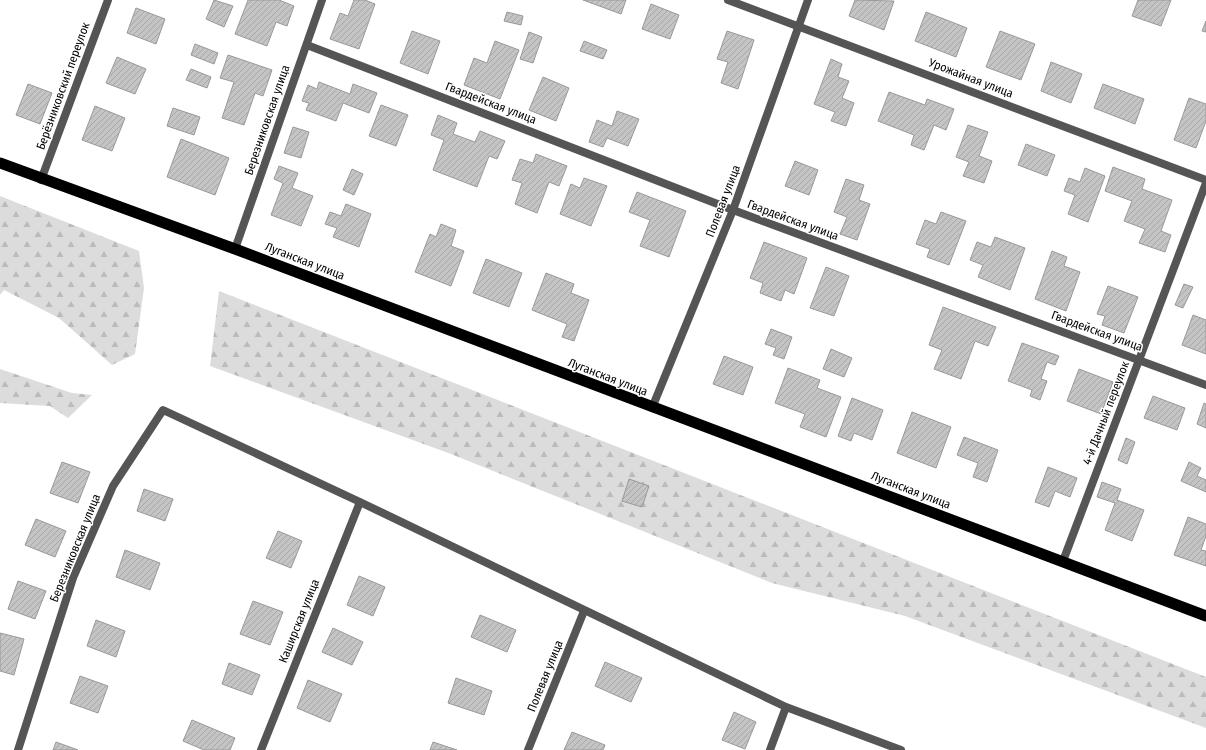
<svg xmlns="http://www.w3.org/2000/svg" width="1206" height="750" font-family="'Fira Sans Condensed',sans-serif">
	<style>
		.forest { fill: url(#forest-firs) }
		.building { fill: url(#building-hatch); stroke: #999 }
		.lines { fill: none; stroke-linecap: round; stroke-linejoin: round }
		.minor { stroke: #555; stroke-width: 8 }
		.tertiary { stroke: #555; stroke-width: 8 }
		.trunk { stroke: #000; stroke-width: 11 }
		.labels { text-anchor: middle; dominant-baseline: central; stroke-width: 3; stroke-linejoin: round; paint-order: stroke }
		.street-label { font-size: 12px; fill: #000; stroke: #fff }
	</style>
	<defs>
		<pattern id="forest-firs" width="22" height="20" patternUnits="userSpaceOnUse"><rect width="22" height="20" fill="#dcdcdc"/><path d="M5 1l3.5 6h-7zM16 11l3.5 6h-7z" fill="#bbb"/></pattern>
		<pattern id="building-hatch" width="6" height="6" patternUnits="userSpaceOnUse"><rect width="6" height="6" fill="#c4c4c4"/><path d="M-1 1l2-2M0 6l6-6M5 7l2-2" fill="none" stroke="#a7a7a7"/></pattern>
	</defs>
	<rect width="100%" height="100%" fill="#fff"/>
	<path class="forest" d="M0 196 139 251 144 288 135 354 112 365 59 318 4 290 0 295Z
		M219 291 1206 677V728L905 616 772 583 451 454 210 366Z
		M0 369 72 393 92 395 68 418 50 406 0 403Z"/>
	<path class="building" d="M214 0 233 6 224 27 206 19Z
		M248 0H279L294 6 287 26 276 22 267 46 235 34Z
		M354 0H365L375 4 359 49 330 39 340 13 348 16Z
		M583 0H626L621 14Z
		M855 0 894 1 884 30 849 16Z
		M1138 0H1171L1161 26 1132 16Z
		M651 4 679 15 670 39 642 29Z
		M136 8 165 19 156 44 127 33Z
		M507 12 523 16 521 25 504 21Z
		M926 12 967 28 956 57 915 41Z
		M1206 21V32L1202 31Z
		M412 31 440 41 428 74 400 63Z
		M727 31 754 40 738 89 721 83 728 62 717 59Z
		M1000 31 1035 44 1021 80 986 67Z
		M529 32 542 37 533 63 520 59Z
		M495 41 519 50 500 99 464 85 474 58 487 63Z
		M584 41 607 50 603 59 580 51Z
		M195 44 218 53 214 64 191 55Z
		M228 55 272 70 263 96 255 93 244 125 222 118 234 82 220 78Z
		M117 57 146 69 135 94 106 83Z
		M831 59 842 64 838 77 849 81 842 98 854 103 846 126 831 121 835 112 814 104Z
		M1051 62 1082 74 1071 103 1041 91Z
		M191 69 211 77 207 88 186 80Z
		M543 77 569 88 556 121 529 110Z
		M319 82 350 94 353 84 377 93 369 113 343 103 336 121 306 110 309 103 302 101 308 85 317 89Z
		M28 84 52 93 40 124 16 115Z
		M1103 84 1144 99 1135 124 1094 108Z
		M889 92 925 105 927 99 954 109 946 130 934 125 924 150 911 145 914 135 878 121Z
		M1189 98 1206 104V121L1196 148 1174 140Z
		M381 105 408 115 396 146 369 136Z
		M95 106 125 118 112 151 82 140Z
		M173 108 200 117 194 135 167 126Z
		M617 111 639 119 628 146 607 138 603 147 589 142 597 120 612 126Z
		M438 115 457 123 453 134 475 142 480 131 505 141 497 159 489 156 477 187 433 170 444 140 431 135Z
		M968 125 988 132 979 156 992 161 984 183 963 176 969 162 956 157Z
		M293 127 309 132 301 158 284 153Z
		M181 139 229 158 215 195 167 177Z
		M1026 144 1055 155 1047 176 1018 165Z
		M536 154 567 166 559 186 549 182 537 213 515 204 522 183 512 180 520 159 533 163Z
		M795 161 818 170 809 195 785 186Z
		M279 166 298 173 292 188 313 196 301 226 271 215 283 183 274 179Z
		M1113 167 1145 179 1142 189 1172 200 1161 231 1171 235 1165 252 1139 243 1145 229 1124 221 1132 201 1105 191Z
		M1085 168 1105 176 1088 222 1068 214 1075 195 1064 191 1069 178 1080 182Z
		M352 169 363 174 354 195 343 190Z
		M584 178 607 186 591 226 560 214 571 184 580 188Z
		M846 179 864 185 859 200 870 204 857 240 840 234 847 217 834 212Z
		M637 192 686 211 669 257 640 246 650 220 629 212Z
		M346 204 371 214 359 247 333 237 337 228 325 224 330 212 341 216Z
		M941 212 966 221 949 265 927 257 930 249 916 244 925 220 936 224Z
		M441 224 456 230 451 246 464 251 451 286 415 272 430 234 436 237Z
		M995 237 1025 248 1010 290 978 277 983 265 970 260 977 242 991 247Z
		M764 242 807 258 794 294 785 290 781 301 760 293 763 283 750 278Z
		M1052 251 1067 257 1064 266 1080 272 1066 311 1035 299Z
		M486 259 522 273 509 307 473 293Z
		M826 267 849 276 834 316 810 308Z
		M546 273 574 284 571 293 589 300 574 341 562 337 567 324 532 310Z
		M1184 284 1193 287 1183 308 1175 305Z
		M1108 286 1138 297 1124 333 1102 325 1105 316 1097 314Z
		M943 307 996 327 988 346 975 341 961 379 934 369 942 350 929 345Z
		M1193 315 1206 320V354L1182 345Z
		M771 329 792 337 784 359 773 355 776 348 765 344Z
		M1022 343 1059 356 1055 365 1047 362 1041 379 1047 381 1040 400 1030 396 1032 390 1008 381Z
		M831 349 852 358 844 377 823 369Z
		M724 356 753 367 743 395 713 384Z
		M788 368 820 380 817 388 841 397 826 437 800 427 805 414 775 403Z
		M1079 369 1113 382 1101 414 1067 401Z
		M1153 396 1185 408 1177 430 1144 418Z
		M852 398 883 410 872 440 854 433 851 441 838 436Z
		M1204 403 1206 404V428L1197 424Z
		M912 412 951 427 936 468 897 453Z
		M964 437 998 450 987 482 973 477 978 463 957 455Z
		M1126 438 1135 442 1127 464 1118 460Z
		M62 462 90 472 78 503 50 493Z
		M1189 462 1201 468 1197 476 1206 480V492L1181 481Z
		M1048 467 1077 478 1070 497 1055 491 1049 507 1035 502Z
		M629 479 649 486 642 507 622 501Z
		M1102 482 1121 489 1117 500 1144 510 1132 541 1105 530 1115 503 1097 497Z
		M144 489 173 499 165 521 137 511Z
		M1188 517 1206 524V536L1201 550 1206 551V566L1174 555Z
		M36 519 66 531 55 557 25 545Z
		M278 531 302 541 291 568 266 558Z
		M125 550 160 563 150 590 116 577Z
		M359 576 385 587 373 616 347 605Z
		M18 581 46 591 35 619 8 609Z
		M253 601 283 612 270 645 240 634Z
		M480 615 516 630 507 652 471 637Z
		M96 620 125 631 116 657 87 646Z
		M333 628 363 642 352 665 322 652Z
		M0 633 24 639 14 675 0 671Z
		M605 662 642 678 631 702 595 686Z
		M229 663 260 675 252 695 222 684Z
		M80 676 108 686 98 713 70 703Z
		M456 678 492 691 484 715 448 703Z
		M308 680 342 694 330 722 297 708Z
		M734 712 756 722 745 749 722 740Z
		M192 720 235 738 230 750H204L183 741Z
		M572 732 605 745 603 750H564Z
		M56 742 78 750H53Z
		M433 742 457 750H430Z"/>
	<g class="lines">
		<path class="minor" d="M728 0 1206 180
			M307 45 733 210 1206 385
			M41 180 108 0
			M235 249 322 0
			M1063 561 1206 183
			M18 750 73 578 113 486 163 410 360 502 786 707 901 750
			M261 750 360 502
			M528 750 584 611
			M770 750 786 707"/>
		<path class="tertiary" d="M652 408 733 210 808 0"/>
		<path class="trunk" d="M0 163 235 249 1206 616"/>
	</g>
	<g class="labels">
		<g class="street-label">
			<text transform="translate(971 78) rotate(21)">Урожайная улица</text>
			<text transform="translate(63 86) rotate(-70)">Берёзниковский переулок</text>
			<text transform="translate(491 103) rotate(21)">Гвардейская улица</text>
			<text transform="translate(267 120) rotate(-71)">Березниковская улица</text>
			<text transform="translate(723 201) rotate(-69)">Полевая улица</text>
			<text transform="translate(793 220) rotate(20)">Гвардейская улица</text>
			<text transform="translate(305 261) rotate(21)">Луганская улица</text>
			<text transform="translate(1097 331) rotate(20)">Гвардейская улица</text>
			<text transform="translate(608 377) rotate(21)">Луганская улица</text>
			<text transform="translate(1106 413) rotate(-69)">4-й Дачный переулок</text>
			<text transform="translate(911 490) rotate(21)">Луганская улица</text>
			<text transform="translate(75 548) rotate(-68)">Березниковская улица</text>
			<text transform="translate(299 621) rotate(-68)">Каширская улица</text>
			<text transform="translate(545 676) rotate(-68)">Полевая улица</text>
		</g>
	</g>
</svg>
